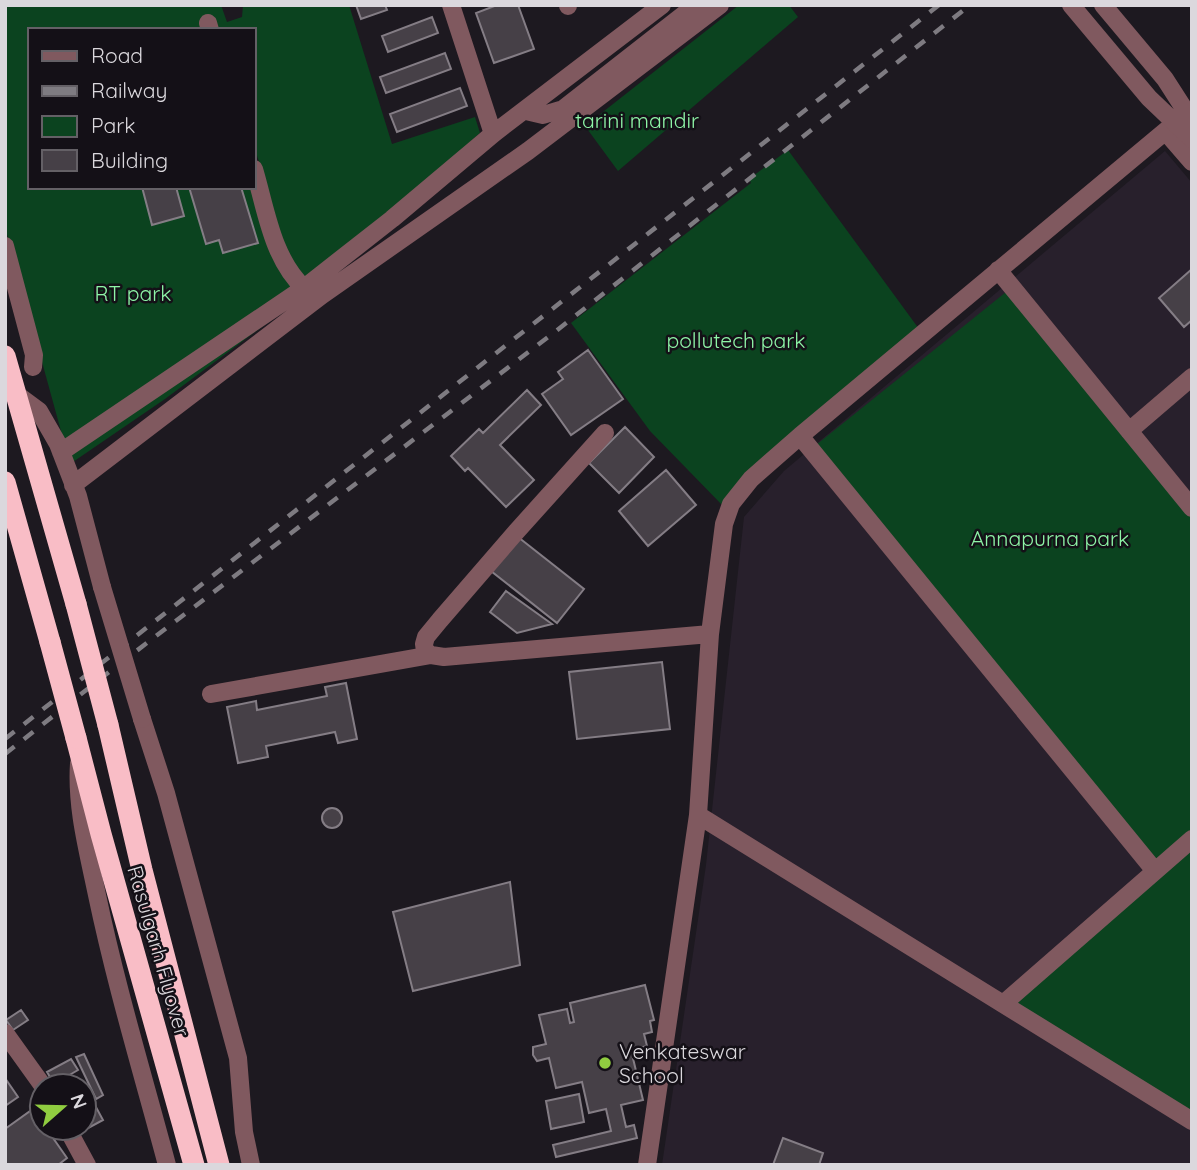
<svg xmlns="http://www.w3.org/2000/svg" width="1197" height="1170" font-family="Quicksand,sans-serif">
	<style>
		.built { fill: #28202c }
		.green { fill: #0b431f; fill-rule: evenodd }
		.building { fill: #464047; stroke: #847d85; stroke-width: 2 }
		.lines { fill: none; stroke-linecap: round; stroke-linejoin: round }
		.minor { stroke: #80595f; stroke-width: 18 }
		.highway { stroke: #f9bdc6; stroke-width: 21 }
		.rail { stroke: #7e7b81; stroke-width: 4.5; stroke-dasharray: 12 12; stroke-linecap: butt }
		.minor-bridge { stroke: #80595f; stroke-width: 18 }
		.highway-bridge { stroke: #f9bdc6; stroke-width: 21 }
		.poi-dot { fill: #90cd40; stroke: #141017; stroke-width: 2.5 }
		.labels { text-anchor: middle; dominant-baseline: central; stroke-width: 5; stroke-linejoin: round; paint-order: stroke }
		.park-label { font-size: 21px; fill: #8ef5a7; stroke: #141017 }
		.street-label { font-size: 21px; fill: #dbd8dd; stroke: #141017 }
		.poi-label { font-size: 21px; fill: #dbd8dd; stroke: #141017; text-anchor: start }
	</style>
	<rect width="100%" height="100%" fill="#1d1920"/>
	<path class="built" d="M1165 151 1192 183V1165H662L706 865 744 517 784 471Z"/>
	<path class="green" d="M5 5H221L227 22 242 17 243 5H349L392 144 475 117 480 133 404 201 302 297 165 399 70 464 5 227ZM30 30H254V146L270 197 254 187H30Z
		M739 5H789L798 17 618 171 585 126Z
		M788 150 922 333 725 508 650 431 571 323 751 183 749 179Z
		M1011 288 1192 508V1121L1003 1004 1155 870 811 449Z"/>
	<path class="building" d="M356 5H385L387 10 361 19Z
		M497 5H518L534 49 494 63 476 13Z
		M432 17 438 33 388 52 382 36Z
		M445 53 451 69 386 93 380 77Z
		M460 88 467 106 397 132 390 114Z
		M142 187H176L184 216 152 225Z
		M189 187H241L258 243 223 253 219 240 206 244Z
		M1192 269V320L1184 327 1159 298Z
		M588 350 623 399 571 435 542 394 563 379 558 372Z
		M527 390 541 405 500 445 534 480 506 507 468 468 465 471 451 456 479 429 483 433Z
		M625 427 654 457 619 493 589 463Z
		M666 470 696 505 648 546 619 511Z
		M518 537 584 589 557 623 491 571Z
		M506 591 552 624 517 633 490 612Z
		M662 662 670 729 577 739 569 672Z
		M346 683 357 739 338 743 335 732 266 746 268 757 238 763 227 707 256 701 257 710 327 696 325 687Z
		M322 818a10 10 0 1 1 20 0a10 10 0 1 1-20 0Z
		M510 882 520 965 413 991 393 912Z
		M645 985 654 1020 650 1021 652 1032 644 1034 647 1046 631 1050 643 1100 621 1105 626 1127 634 1125 637 1138 556 1157 553 1145 611 1131 606 1109 589 1113 582 1082 556 1088 549 1058 537 1061 533 1055V1047L546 1044 539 1015 567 1009 570 1023 574 1022 570 1003Z
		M21 1010 28 1020 13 1030 6 1020Z
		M84 1054 103 1095 96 1099 76 1057Z
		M71 1059 78 1070 54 1084 47 1072Z
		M5 1078 18 1097 5 1106Z
		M84 1085 103 1120 81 1132 79 1128H84Z
		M579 1094 584 1122 551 1129 546 1101Z
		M33 1109 42 1122V1128H46L67 1158 58 1165H5V1129Z
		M783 1138 823 1153 819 1165H773Z"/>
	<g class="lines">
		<path class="minor" d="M451 5 493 134
			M568 5V6
			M208 23 210 30
			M526 111 543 115 563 109 696 5
			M1166 132 1192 162
			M254 169C266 209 272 258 304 288
			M5 246 34 355 33 367
			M998 270 1192 508
			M16 394 39 411 58 444 78 496 102 587
			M1129 431 1192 377
			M605 433 516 532 440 620 426 637 424 644 425 651 431 655 444 657 710 634
			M800 436 1155 871
			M61 452 304 288 392 219 493 134 662 5
			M73 485 322 295 528 151 720 5
			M211 694 431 655
			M142 719 166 793 238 1058 244 1132 251 1165
			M79 763C76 808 88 851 97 895 116 986 143 1075 167 1165
			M698 815 1192 1121
			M1003 1004 1192 839
			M5 1033 43 1086
			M67 1128 87 1165
			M647 1165 698 815 710 634 724 524 731 504 751 479 800 436 1186 114"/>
		<path class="highway" d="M5 356 76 604
			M5 482 50 642
			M108 725 142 870 219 1165
			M76 738 101 834 194 1165"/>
		<path class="rail" d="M5 739 939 5
			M5 754 118 665 556 331 970 5"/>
		<path class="minor-bridge" d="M1071 5 1149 98 1192 139
			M1103 5 1165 79 1192 121
			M102 587 142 719"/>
		<path class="highway-bridge" d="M76 604 108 725
			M50 642 76 738"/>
	</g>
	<circle class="poi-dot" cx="605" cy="1063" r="7"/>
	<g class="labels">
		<g class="park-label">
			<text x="637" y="120">tarini mandir</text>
			<text x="133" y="293">RT park</text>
			<text x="736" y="340">pollutech park</text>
			<text x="1050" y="538">Annapurna park</text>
		</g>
		<g class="street-label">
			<text transform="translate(159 951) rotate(74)">Rasulgarh Flyover</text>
		</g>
		<g class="poi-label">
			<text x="619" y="1051">Venkateswar<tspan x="619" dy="24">School</tspan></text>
		</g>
	</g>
	<rect width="1197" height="1170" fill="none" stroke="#dbd8dd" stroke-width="14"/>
	<rect x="28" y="28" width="228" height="161" fill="#141017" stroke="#646066" stroke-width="2"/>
	<rect x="42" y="51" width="35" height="10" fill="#80595f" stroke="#646066" stroke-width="2"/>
	<text x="91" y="63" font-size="21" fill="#dbd8dd">Road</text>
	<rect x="42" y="86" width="35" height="10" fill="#7e7b81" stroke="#646066" stroke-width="2"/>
	<text x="91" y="98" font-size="21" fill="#dbd8dd">Railway</text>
	<rect x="42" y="116" width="35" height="21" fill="#0b431f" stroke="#646066" stroke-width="2"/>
	<text x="91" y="133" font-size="21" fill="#dbd8dd">Park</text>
	<rect x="42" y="150" width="35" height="21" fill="#464047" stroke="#646066" stroke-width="2"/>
	<text x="91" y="168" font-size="21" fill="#dbd8dd">Building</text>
	<g transform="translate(63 1107) rotate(70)"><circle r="33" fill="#141017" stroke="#646066" stroke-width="2"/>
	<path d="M0-5L12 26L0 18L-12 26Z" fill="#90cd40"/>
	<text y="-10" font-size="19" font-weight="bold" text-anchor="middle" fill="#dbd8dd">N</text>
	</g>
</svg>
